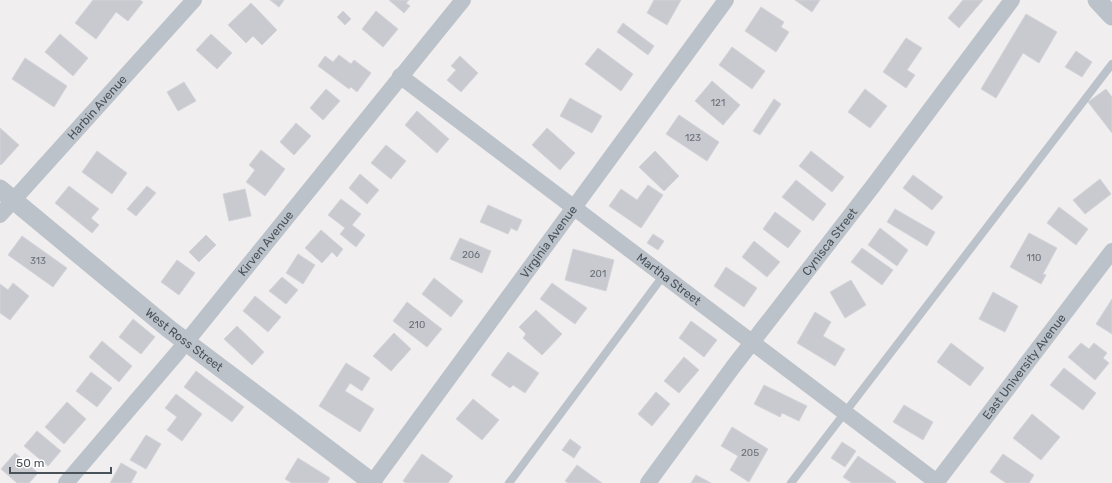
<svg xmlns="http://www.w3.org/2000/svg" width="1112" height="483" font-family="Rubik,sans-serif">
	<style>
		.building { fill: #c9cad0; stroke: #d3d4d9 }
		.lines { fill: none; stroke-linecap: round; stroke-linejoin: round }
		.service { stroke: #bbc2c9; stroke-width: 8 }
		.minor { stroke: #bbc2c9; stroke-width: 16 }
		.tertiary { stroke: #bbc2c9; stroke-width: 19 }
		.labels { text-anchor: middle; dominant-baseline: central; stroke-width: 3; stroke-linejoin: round; paint-order: stroke }
		.number-label { font-size: 10px; fill: #696f77 }
		.street-label { font-size: 12px; fill: #495159; stroke: #fff }
	</style>
	<rect width="100%" height="100%" fill="#f0eeee"/>
	<path class="building" d="M93 0H140L143 2 128 21 116 12 96 39 75 23Z
		M270 0H284L279 7Z
		M389 0H409L406 3 410 6 404 13Z
		M654 0H681L667 25 647 13Z
		M795 0H820L812 12Z
		M963 0H983L959 28 948 18Z
		M251 3 277 30 262 45 253 36 246 43 228 25Z
		M761 7 784 22 781 27 789 32 776 52 745 31Z
		M343 11 351 19 345 25 337 17Z
		M376 11 398 29 383 47 362 29Z
		M1026 14 1057 32 1039 63 1023 53 996 98 981 89Z
		M623 23 654 46 648 55 617 32Z
		M60 34 88 58 73 76 45 52Z
		M211 34 232 53 217 69 196 50Z
		M906 38 922 48 907 70 915 75 906 88 883 72Z
		M732 47 765 71 752 89 719 65Z
		M598 48 633 74 621 91 585 64Z
		M1076 51 1092 62 1082 77 1065 67Z
		M339 55 351 64 354 60 371 73 357 92 351 87 349 89 318 66 325 56 333 62Z
		M460 56 478 73 461 92 447 80 456 70 451 66Z
		M25 58 67 86 54 107 12 79Z
		M712 81 740 105 723 125 695 101Z
		M184 82 196 101 178 111 167 92Z
		M326 89 340 101 323 120 310 108Z
		M865 89 887 106 870 128 848 112Z
		M1106 89 1112 97V133L1088 102Z
		M570 98 602 116 592 133 560 116Z
		M774 99 781 104 760 135 753 131Z
		M417 111 449 139 437 153 405 125Z
		M679 115 719 142 707 161 666 134Z
		M296 123 311 136 294 155 280 142Z
		M0 128 19 145 1 165 0 164Z
		M547 128 575 153 560 170 532 145Z
		M386 145 406 161 391 179 371 163Z
		M261 150 285 169 265 196 246 182 255 170 249 165Z
		M97 151 127 173 112 194 82 172Z
		M655 151 679 176 664 191 639 167Z
		M811 151 844 177 832 192 799 166Z
		M360 174 379 190 367 204 349 188Z
		M913 175 943 197 932 210 903 188Z
		M1100 179 1111 194 1085 214 1073 200Z
		M796 180 826 204 813 221 782 197Z
		M648 185 663 195 641 228 609 206 621 189 637 200Z
		M69 186 99 209 91 218 99 225 92 233 55 203Z
		M147 186 156 193 136 216 127 209Z
		M245 189 251 216 229 221 223 194Z
		M341 199 361 214 352 225 365 235 356 247 340 234 345 228 328 215Z
		M488 205 522 220 517 231 511 228 508 234 480 222Z
		M1059 207 1088 229 1076 245 1047 223Z
		M895 209 935 232 927 246 887 222Z
		M775 212 801 231 788 248 763 229Z
		M880 228 908 250 897 266 868 245Z
		M321 230 343 249 337 257 332 252 322 263 305 248Z
		M1029 233 1057 248 1043 274 1046 275 1041 284 1010 267Z
		M653 234 664 241 658 250 647 243Z
		M206 235 216 245 199 262 189 252Z
		M22 236 67 268 53 287 8 255Z
		M460 238 491 251 482 273 450 259Z
		M754 241 780 262 767 277 742 257Z
		M862 248 893 270 882 285 851 262Z
		M573 249 614 260 606 291 565 280Z
		M298 254 315 265 303 284 286 273Z
		M177 260 195 273 179 295 161 282Z
		M726 267 757 288 744 307 714 286Z
		M282 277 298 290 286 304 269 291Z
		M434 278 463 301 451 317 422 294Z
		M851 280 866 305 845 318 830 292Z
		M13 283 29 296 10 320 0 313V284L8 290Z
		M552 283 587 308 575 324 540 299Z
		M993 292 1018 306 1005 332 979 319Z
		M255 296 281 317 268 332 243 311Z
		M1112 299V334L1096 324Z
		M407 302 442 329 427 347 393 321Z
		M536 310 562 334 542 355 523 338 526 334 519 327Z
		M815 312 831 322 823 336 845 349 835 366 797 343Z
		M133 319 155 337 141 354 119 337Z
		M691 321 717 340 704 357 679 338Z
		M237 326 264 352 252 365 224 339Z
		M394 333 411 349 391 371 373 356Z
		M102 341 132 366 119 382 89 357Z
		M951 343 984 368 970 386 937 362Z
		M1081 343 1089 349 1094 343 1107 353 1103 358 1109 363 1095 380 1068 357Z
		M508 352 539 373 525 393 513 385 510 388 491 375Z
		M684 357 699 370 679 393 664 381Z
		M346 363 370 378 362 391 350 383 345 391 374 409 360 432 319 406Z
		M1064 368 1096 393 1083 410 1050 385Z
		M196 371 244 407 232 422 184 387Z
		M91 372 112 388 97 407 76 391Z
		M764 385 807 406 799 421 782 413 780 417 754 404Z
		M656 392 670 404 652 426 638 414Z
		M176 394 202 414 182 441 167 430 177 417 165 408Z
		M473 399 499 420 482 440 456 419Z
		M67 402 86 419 64 444 45 427Z
		M904 405 933 422 923 440 893 422Z
		M1032 414 1060 437 1041 460 1013 438Z
		M732 427 768 449 749 482 730 470 738 456 721 446Z
		M37 431 61 451 48 466 24 446Z
		M146 435 161 444 146 469 130 460Z
		M570 439 581 447 574 458 562 450Z
		M842 442 856 451 845 467 831 458Z
		M15 453 38 473 29 483H17L1 469Z
		M422 454 453 476 448 483H406L403 481Z
		M1003 454 1034 475 1029 483H1006L990 472Z
		M858 456 896 482 895 483H852L843 477Z
		M298 458 330 478 327 483H292L285 479Z
		M121 463 137 472 131 483H110Z
		M577 465 602 483H568L565 481Z
		M696 475 711 483H691Z"/>
	<g class="lines">
		<path class="service" d="M509 483 663 276
			M791 483 1112 64"/>
		<g class="minor">
			<path id="s1" d="M400 76 938 483"/>
			<path id="s2" d="M0 215 194 0"/>
			<path id="s3" d="M66 483 178 352 463 0"/>
			<path id="s4" d="M372 483 726 0"/>
			<path id="s5" d="M648 483 733 367 873 186 1012 0"/>
			<path id="s6" d="M936 483 1112 251"/>
		</g>
		<g class="tertiary">
			<path d="M1097 0 1112 16"/>
			<path id="s7" d="M0 189 169 329 373 483"/>
		</g>
	</g>
	<g class="labels">
		<g class="number-label">
			<text x="718" y="103">121</text>
			<text x="693" y="138">123</text>
			<text x="471" y="255">206</text>
			<text x="1034" y="258">110</text>
			<text x="38" y="261">313</text>
			<text x="598" y="274">201</text>
			<text x="417" y="325">210</text>
			<text x="750" y="453">205</text>
		</g>
		<g class="street-label">
			<text stroke="none"><textPath href="#s2" startOffset="145">Harbin Avenue</textPath></text>
			<text stroke="none"><textPath href="#s4" startOffset="299">Virginia Avenue</textPath></text>
			<text stroke="none"><textPath href="#s5" startOffset="302">Cynisca Street</textPath></text>
			<text stroke="none"><textPath href="#s3" startOffset="312">Kirven Avenue</textPath></text>
			<text stroke="none"><textPath href="#s1" startOffset="337">Martha Street</textPath></text>
			<text stroke="none"><textPath href="#s7" startOffset="238">West Ross Street</textPath></text>
			<text stroke="none"><textPath href="#s6" startOffset="146">East University Avenue</textPath></text>
		</g>
	</g>
	<path d="M10 467v6h101v-6" fill="none" stroke="#495159" stroke-width="2"/>
	<text x="16" y="467" font-size="12" fill="#495159" stroke="#ffffff" stroke-width="3" paint-order="stroke">50 m</text>
</svg>
